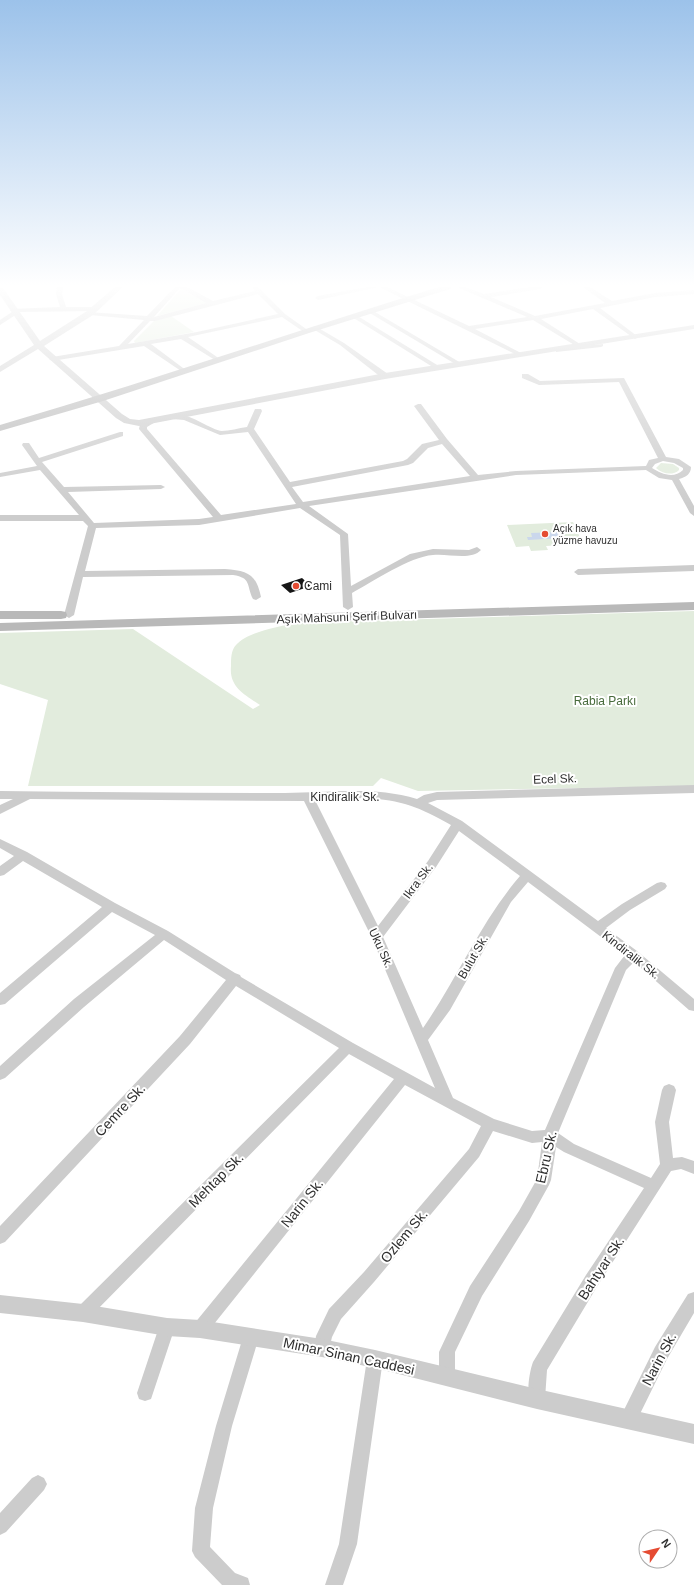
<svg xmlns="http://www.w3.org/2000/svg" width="694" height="1585" font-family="Helvetica,sans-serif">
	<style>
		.green { fill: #e2ecdd }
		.water { fill: #cad7ec }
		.building { fill: #161616 }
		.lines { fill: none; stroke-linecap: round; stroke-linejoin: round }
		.minor { fill: #ccc; fill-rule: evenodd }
		.tertiary { fill: #ccc; fill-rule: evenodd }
		.secondary { fill: #b9b9b9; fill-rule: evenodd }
		.poi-dot { fill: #e54b32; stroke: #fff; stroke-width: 1.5 }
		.labels { text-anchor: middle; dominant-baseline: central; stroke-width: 4; stroke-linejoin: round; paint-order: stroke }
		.far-poi-label { font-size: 10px; fill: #2f2f2f; stroke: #fff; text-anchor: start }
		.poi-label { font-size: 12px; fill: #2f2f2f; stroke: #fff; text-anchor: start }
		.street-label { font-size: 12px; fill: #2f2f2f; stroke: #fff }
		.park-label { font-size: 12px; fill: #486b3c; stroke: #fff }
		.near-street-label { font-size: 14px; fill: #2f2f2f; stroke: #fff }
	</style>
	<rect width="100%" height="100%" fill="#fff"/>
	<path class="green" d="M181 289 206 303 157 316Z
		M171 316 194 332 135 343 134 341 154 321Z
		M661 463 673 464 679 468V470C673 476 662 474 656 468Z
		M573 522 583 544 546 546 548 550 531 551 529 546 516 547 507 525Z
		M694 611V786L418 791 381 778 373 786H28L48 700 0 684V633L133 629 253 709 260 705C244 694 229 687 231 666 231 659 231 650 236 645 247 632 278 627 294 623Z"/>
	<path class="water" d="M558 532 561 538 528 540 527 537H532L531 533Z"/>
	<path class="building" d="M302 578 311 586 290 593 281 585Z"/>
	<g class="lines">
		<path class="minor" d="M57 287H63L62 294 66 307H95L98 309 95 311 18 312 17 314 0 325V320L12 312 10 310 11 309 60 307 56 294Z
			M175 287H187L213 301 255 291 252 287H258L285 314 309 331 304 332 282 317 188 337 217 357 218 358 215 360 181 339 151 344 183 368 185 369 181 371 144 346 52 361 49 359 52 357 119 346 144 320 90 315 88 314V312L147 316ZM180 288 206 303 154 317ZM258 294 278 314 197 332 128 344 150 321H155Z
			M367 287H387L469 326 527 317 457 287H465L484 294 529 287H543L540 289 491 297 535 316 605 303 583 287H590L612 301 655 293 694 290V294L655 297 600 308 637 336 638 337 635 339 593 309 541 319 580 344 581 346 603 344V346L601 347 556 352V350L576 346 533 320 475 329 521 353 522 354 519 356 379 287 318 300 315 298 318 296Z
			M370 309 461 363 462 364 457 365 368 312 367 311Z
			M352 315H356L442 368 436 369 352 317Z
			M315 326 344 343 388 374V378H382L340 345 313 329V327Z
			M522 374H528L540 381 624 378 666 457 679 459 691 467C691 474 686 477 679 479L694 506V516L690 513 672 480 659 478 646 470 516 475 309 506 348 534 351 586 410 554 433 549 469 550 477 547 481 550C471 561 447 553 433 555 409 557 374 581 352 593L353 607 348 610 343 607 340 535 300 508 199 525 96 528 85 571 225 569C247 571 256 573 261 597L256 600 253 599C246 585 252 578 233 575L83 577 74 615 69 618 64 615 88 526 83 521H0V515H79L40 470 0 477V473L37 466 22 445 23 443H29L39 458 120 432H123V436L42 462 64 487 161 485 165 487 161 489 68 492 94 523 199 519 213 517 139 429 140 424 153 419 157 421 147 427V429L221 515 296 504 248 432 220 435 184 420 172 419 171 417C183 407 209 430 222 431 229 431 239 428 247 427L255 409H261L262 411 254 429 290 482 403 461 407 459 422 444 439 440 414 406 418 404H421L447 439 478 475 516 471 646 466 649 460 658 458 619 382 539 385 522 378ZM442 444 470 476 303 502 292 487 408 465 413 463 428 448ZM663 461 674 463 683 468V470C674 479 661 474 652 468L655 464Z
			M694 565V571L578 575 574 572 578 569Z
			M694 785V793L437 800 428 803 462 821 598 921 622 904 657 883 661 882 665 883 667 886 665 889 630 910 606 928 637 951 694 999V1011L689 1010 634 962 626 970 558 1133 574 1144 651 1178 660 1164 655 1122 662 1090 664 1086 669 1084 674 1086 676 1090 669 1122 673 1158 682 1157 694 1161V1174L681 1169 671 1171 598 1285 547 1370 545 1399 543 1405 537 1407 531 1405C526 1394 529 1373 533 1362L586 1275 644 1188 564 1152 556 1147 551 1180 549 1185 529 1221 482 1296 455 1352V1377L453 1383 447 1385 441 1383 439 1377V1352L470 1286 519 1211 537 1179 542 1142 532 1143 493 1131 479 1157 374 1282 341 1319 332 1337 328 1354 322 1356 316 1354 314 1348 316 1336 329 1309 364 1272 469 1149 481 1126 405 1085 206 1334 200 1337 194 1334 192 1329 194 1324 394 1079 349 1054 89 1318 83 1321 77 1318 75 1313 77 1308 339 1048 236 986 190 1044 5 1242 0 1244V1226L180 1036 226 980 164 940 84 1007 5 1078 0 1080V1066L74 999 155 935 112 912 5 1004 0 1005V993L102 907 23 861 4 875 0 876V866L14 856 0 848V839L27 852 115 903 168 931 235 973 240 975 241 977 353 1043 435 1088 371 936 304 801 30 799 0 814V805L13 799H0V791C95 792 190 793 285 793 329 793 374 786 417 799L424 795 437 792ZM365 798C402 800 419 807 451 825L428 861 378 926 315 800ZM459 831 520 876C481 921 457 979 423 1028L383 937 436 867ZM528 882 625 955 615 968 545 1130 532 1131 494 1119 453 1098 428 1040 450 1010 511 902Z
			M694 1292V1313L667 1359 634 1426 628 1428 622 1426 620 1420 622 1414 655 1347 688 1294Z
			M167 1319 173 1322 175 1327 151 1399 145 1401 139 1399 137 1393 159 1327 161 1322Z
			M251 1329 257 1332 259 1337 232 1426 213 1508 210 1547 235 1573 248 1578 250 1585H222L195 1557 192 1551 195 1508 216 1426 243 1337 245 1332Z
			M375 1351 381 1353 383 1359 357 1544 343 1585H325L339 1544 367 1359 369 1353Z
			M38 1475 44 1478 47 1484 44 1490 6 1532 0 1535V1513L32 1478Z"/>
		<path class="tertiary" d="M115 287H123L93 315 44 346 122 414 130 419 139 420 385 373 694 325V329L385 379 139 426 124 423 116 418 38 349 0 372V366L34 345 0 295V288H3L40 341 87 311Z
			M0 1295 83 1304 167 1318 200 1320 322 1339 375 1350 537 1389 694 1424V1444L537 1409 375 1368 322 1357 200 1338 167 1336 83 1322 0 1313Z"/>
		<path class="secondary" d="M439 287H451L450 289 309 333 103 401 0 431V425C147 382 292 332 439 287Z
			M694 602V610L0 631V623Z
			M0 611H61L66 612 67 615 66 618 61 619H0Z"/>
	</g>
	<linearGradient id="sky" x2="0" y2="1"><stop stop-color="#9cc2ea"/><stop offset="0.56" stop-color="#fff"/><stop offset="1" stop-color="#fff" stop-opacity="0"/></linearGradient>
	<rect width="694" height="509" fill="url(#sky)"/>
	<g class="poi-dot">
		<circle cx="545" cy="534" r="4"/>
		<circle cx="296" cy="586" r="4"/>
	</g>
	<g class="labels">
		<g class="far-poi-label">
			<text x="553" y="528">Açık hava<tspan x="553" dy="12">yüzme havuzu</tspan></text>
		</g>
		<g class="poi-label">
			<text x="304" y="586">Cami</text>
		</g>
		<g class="street-label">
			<text transform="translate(347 617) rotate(-2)">Aşık Mahsuni Şerif Bulvarı</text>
			<text transform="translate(555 779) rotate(-2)">Ecel Sk.</text>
			<text x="345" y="797">Kindiralik Sk.</text>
			<text transform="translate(418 881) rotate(-53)">Ikra Sk.</text>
			<text transform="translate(381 948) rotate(65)">Uku Sk.</text>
			<text transform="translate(631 955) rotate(38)">Kindiralik Sk.</text>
			<text transform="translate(473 957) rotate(-60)">Bulut Sk.</text>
		</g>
		<g class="park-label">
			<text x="605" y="701">Rabia Parkı</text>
		</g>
		<g class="near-street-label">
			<text transform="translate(120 1110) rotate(-47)">Cemre Sk.</text>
			<text transform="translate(546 1157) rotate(-77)">Ebru Sk.</text>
			<text transform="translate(216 1180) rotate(-45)">Mehtap Sk.</text>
			<text transform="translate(302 1203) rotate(-51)">Narin Sk.</text>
			<text transform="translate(404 1236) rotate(-50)">Ozlem Sk.</text>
			<text transform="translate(601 1268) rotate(-57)">Bahtyar Sk.</text>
			<text transform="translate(349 1356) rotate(12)">Mimar Sinan Caddesi</text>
			<text transform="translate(659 1359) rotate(-62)">Narin Sk.</text>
		</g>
	</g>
	<g transform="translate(658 1549) rotate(55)"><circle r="19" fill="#ffffff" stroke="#acacac"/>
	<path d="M0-3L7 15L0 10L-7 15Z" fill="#e54b32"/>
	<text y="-6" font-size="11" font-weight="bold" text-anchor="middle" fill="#2f2f2f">N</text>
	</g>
</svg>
